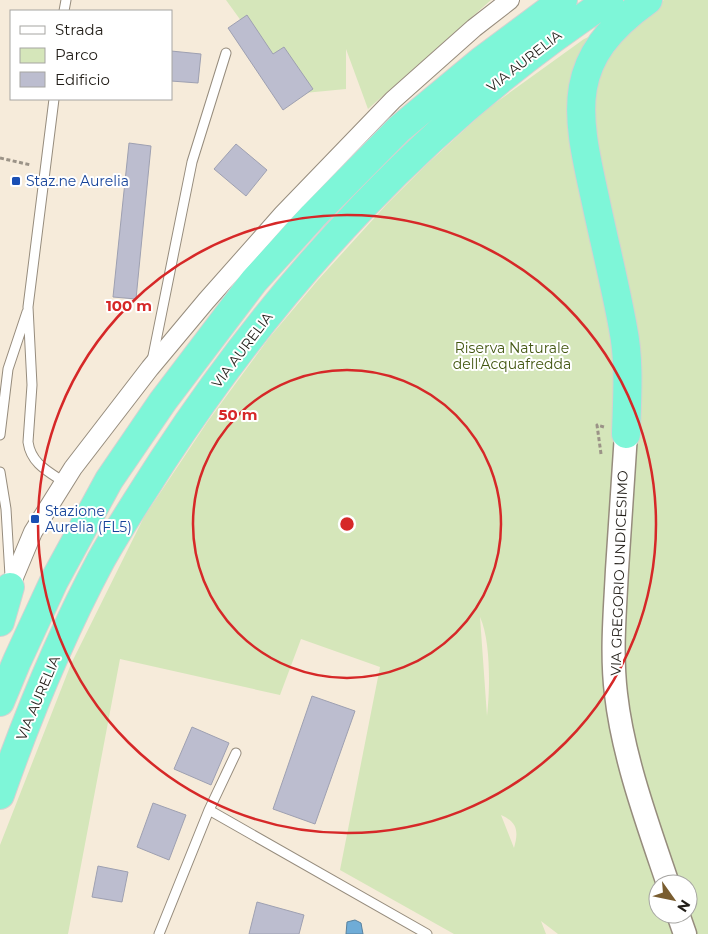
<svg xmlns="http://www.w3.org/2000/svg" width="708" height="934" font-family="Montserrat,sans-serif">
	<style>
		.green { fill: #d5e6ba; fill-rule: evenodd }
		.water { fill: #6facd7; stroke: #58819d }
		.building { fill: #bcbdcf; stroke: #9ea0b1 }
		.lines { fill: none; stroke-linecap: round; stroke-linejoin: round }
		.service-casing { stroke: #968c7d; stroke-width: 11 }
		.minor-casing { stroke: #968c7d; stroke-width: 20 }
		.tertiary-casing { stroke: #968c7d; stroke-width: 25 }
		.trunk-casing { stroke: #d3d2d1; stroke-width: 30 }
		.path { stroke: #9b9387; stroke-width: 3; stroke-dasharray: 4 2.5; stroke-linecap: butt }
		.service { stroke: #fff; stroke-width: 9 }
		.minor { stroke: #fff; stroke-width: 18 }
		.tertiary { stroke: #fff; stroke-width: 22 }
		.trunk { stroke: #7ef6d8; stroke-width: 28 }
		.ring { fill: none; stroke: #d62828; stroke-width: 2.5 }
		.transit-dot { fill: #1a4fb4; stroke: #fff; stroke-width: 2 }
		.labels { text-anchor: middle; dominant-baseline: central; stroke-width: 4; stroke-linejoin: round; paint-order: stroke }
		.street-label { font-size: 14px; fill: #211d17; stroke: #fff }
		.transit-label { font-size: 14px; fill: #164399; stroke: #fff; text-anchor: start }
		.park-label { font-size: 14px; fill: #435712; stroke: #fff }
		.centre { fill: #d62828; stroke: #fff; stroke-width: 2.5 }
		.ring-label { font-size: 15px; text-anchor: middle; font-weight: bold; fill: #d62828; stroke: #fff; stroke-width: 4; stroke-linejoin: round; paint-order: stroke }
	</style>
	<rect width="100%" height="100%" fill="#f6ebda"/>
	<path class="green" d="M226 0H491L368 109 346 49V89L294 94Z
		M664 0H708V934H558L541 921 546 934H454L340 870 380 667 301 639 280 695 120 659 68 934H0V845L71 664 144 517 208 421 269 338 318 280 387 204 425 166 487 109 584 39 646 11ZM480 617C491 641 490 690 487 716ZM501 815C517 822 519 831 514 848ZM658 884H688V914H658Z"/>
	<path class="water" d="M355 920 361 923 363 934H346L347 922Z"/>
	<path class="building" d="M247 15 273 54 284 47 313 89 283 110 228 28Z
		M171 51 201 54 198 83 171 81Z
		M129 143 151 146 136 299 113 297Z
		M236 144 267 170 246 196 214 169Z
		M312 696 355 711 315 824 273 809Z
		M192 727 229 743 211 785 174 769Z
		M153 803 186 815 169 860 137 847Z
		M98 866 128 872 122 902 92 897Z
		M257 902 304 915 299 934H249Z"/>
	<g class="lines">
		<defs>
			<path id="service" d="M64 11 66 0
				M54 99 28 307 32 385 28 442C31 463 47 471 64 482
				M152 361 192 162 226 53
				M0 435 8 369 27 312
				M0 472 6 509 10 576
				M209 810 427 934
				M159 934 209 810 236 753"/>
			<path id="minor" d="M10 587 33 532 73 468 150 368 206 301 283 214 393 100 474 28 510 0"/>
			<path id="tertiary" d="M626 434C623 479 620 524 617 570 615 611 611 653 616 694 623 757 648 825 668 884
				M678 914 685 934"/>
			<path id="trunk" d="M626 434C627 398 630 363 623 328 615 284 604 241 595 198 575 109 565 59 648 0
				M0 622 10 587
				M0 702 17 661 54 581 109 480 163 401 254 281 313 216 399 129 481 61 563 0
				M0 795C28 715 61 635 101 560 120 526 142 493 163 460 280 281 429 118 609 0"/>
		</defs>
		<use href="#service" class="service-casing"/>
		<use href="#minor" class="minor-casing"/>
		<use href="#tertiary" class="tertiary-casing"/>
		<use href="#trunk" class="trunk-casing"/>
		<path class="path" d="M0 158 31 165
			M601 454 597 425 604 427"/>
		<use href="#service" class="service"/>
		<use href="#minor" class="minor"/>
		<use href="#tertiary" class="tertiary"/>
		<use href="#trunk" class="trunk"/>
	</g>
	<g class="ring">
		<circle cx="347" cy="524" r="154"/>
		<circle cx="347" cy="524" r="309"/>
	</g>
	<g class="transit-dot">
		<rect x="11" y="176" width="10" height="10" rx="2.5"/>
		<rect x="30" y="514" width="10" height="10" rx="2.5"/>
	</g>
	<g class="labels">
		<g class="street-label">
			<text transform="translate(524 61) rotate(-38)">VIA AURELIA</text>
			<text transform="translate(242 350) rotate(-53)">VIA AURELIA</text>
			<text transform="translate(619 573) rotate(-88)">VIA GREGORIO UNDICESIMO</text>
			<text transform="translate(38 698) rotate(-67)">VIA AURELIA</text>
		</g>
		<g class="transit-label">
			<text x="26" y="181">Staz.ne Aurelia</text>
			<text x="45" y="511">Stazione<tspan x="45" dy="16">Aurelia (FL5)</tspan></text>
		</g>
		<g class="park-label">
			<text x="512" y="348">Riserva Naturale<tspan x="512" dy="16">dell'Acquafredda</tspan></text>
		</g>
	</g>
	<circle cx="347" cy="524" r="8" class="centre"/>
	<g class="ring-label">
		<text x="129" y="311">100 m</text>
		<text x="238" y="420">50 m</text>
	</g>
	<rect x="10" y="10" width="162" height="90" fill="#ffffff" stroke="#a6a5a2"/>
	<rect x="20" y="26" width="25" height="8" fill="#ffffff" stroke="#a6a5a2"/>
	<text x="55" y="35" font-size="15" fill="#211d17">Strada</text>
	<rect x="20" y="48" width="25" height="15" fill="#d5e6ba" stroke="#a6a5a2"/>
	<text x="55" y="60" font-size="15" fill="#211d17">Parco</text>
	<rect x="20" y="72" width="25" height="15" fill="#bcbdcf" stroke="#a6a5a2"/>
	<text x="55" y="85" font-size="15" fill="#211d17">Edificio</text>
	<g transform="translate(673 899) rotate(123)"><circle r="24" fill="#ffffff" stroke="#a6a5a2"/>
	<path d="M0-4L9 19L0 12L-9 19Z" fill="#795d30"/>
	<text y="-8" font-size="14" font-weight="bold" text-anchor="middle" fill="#211d17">N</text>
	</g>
</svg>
